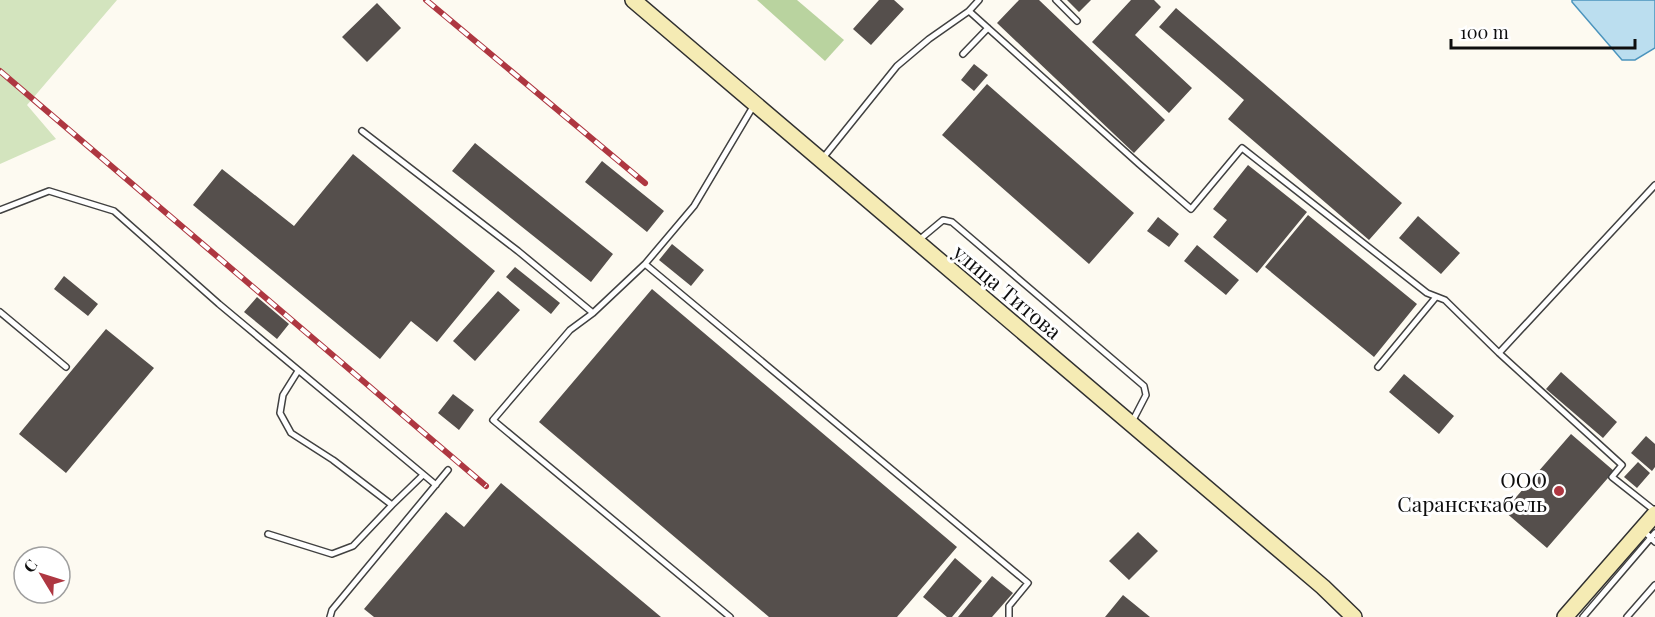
<svg xmlns="http://www.w3.org/2000/svg" width="1655" height="617" font-family="'Playfair Display',serif">
	<style>
		.green { fill: #d3e4be }
		.forest { fill: #b9d39f }
		.water { fill: #bbdeef; stroke: #4b94bd; stroke-width: 1.5 }
		.building { fill: #554f4c }
		.lines { fill: none; stroke-linecap: round; stroke-linejoin: round }
		.lane-casing { stroke: #414141; stroke-width: 8 }
		.secondary-casing { stroke: #303030; stroke-width: 18 }
		.lane { stroke: #fff; stroke-width: 5 }
		.secondary { stroke: #f5ebb4; stroke-width: 15 }
		.rail-casing { stroke: #ae3741; stroke-width: 6 }
		.rail { stroke: #fff; stroke-width: 4; stroke-dasharray: 11; stroke-linecap: butt }
		.poi-dot { fill: #ae3741; stroke: #fff; stroke-width: 2 }
		.labels { text-anchor: middle; dominant-baseline: central; stroke-width: 6; stroke-linejoin: round; paint-order: stroke }
		.street-label { font-size: 21px; fill: #0e0e0e; stroke: #fff }
		.poi-label { font-size: 21px; fill: #0e0e0e; stroke: #fff; text-anchor: end }
	</style>
	<rect width="100%" height="100%" fill="#fdfaf1"/>
	<path class="green" d="M0 0H117L27 105 56 139 0 164Z"/>
	<path class="forest" d="M757 0H797L844 40 825 61Z"/>
	<path class="water" d="M1572 0H1655V48L1635 60H1622L1572 2Z"/>
	<path class="building" d="M879 0H894L904 9 871 45 853 29Z
		M1019 0H1039L1165 120 1134 153 997 23Z
		M1067 0H1091L1079 12Z
		M1131 0H1154L1161 7 1135 35 1192 88 1169 113 1092 42Z
		M377 3 401 28 367 62 342 37Z
		M1176 8 1402 203 1369 240 1228 119 1244 100 1159 27Z
		M974 64 988 75 974 91 961 80Z
		M987 84 1134 213 1089 264 942 135Z
		M475 143 613 254 591 282 452 171Z
		M353 154 495 271 437 342 411 321 380 359 193 205 222 169 294 226Z
		M602 161 664 211 647 232 585 182Z
		M1248 165 1307 212 1257 273 1213 237 1227 220 1213 209Z
		M1308 215 1417 304 1374 357 1265 267Z
		M1418 216 1460 253 1441 274 1399 238Z
		M1158 217 1179 234 1169 247 1147 231Z
		M672 244 704 270 691 286 659 260Z
		M1197 245 1239 280 1226 295 1184 261Z
		M515 267 560 303 551 314 506 277Z
		M64 276 98 304 88 316 54 289Z
		M652 289 957 547 897 617H769L539 422Z
		M498 291 520 310 475 361 453 341Z
		M257 297 289 324 277 339 244 312Z
		M106 329 154 368 66 473 19 434Z
		M1561 372 1617 422 1603 438 1546 389Z
		M1404 374 1454 416 1439 434 1389 392Z
		M453 394 474 410 459 430 438 413Z
		M1571 434 1614 471 1547 548 1504 511Z
		M1646 436 1655 444V467L1652 471 1631 453Z
		M1638 462 1650 473 1637 488 1624 477Z
		M501 483 661 617H374L364 609 446 512 464 527Z
		M1138 532 1158 551 1129 580 1109 561Z
		M955 558 982 581 952 617H947L923 597Z
		M992 576 1013 593 992 617H958Z
		M1123 595 1150 617H1105Z"/>
	<g class="lines">
		<defs>
			<path id="lane" d="M979 0 969 11 1139 164 1191 209 1242 148 1427 293 1445 300 1499 353
				M1056 0 1077 21
				M963 54 988 28
				M362 131 518 251 593 313
				M823 158 897 66 929 39 969 11
				M1655 185 1499 353 1622 465 1612 477 1655 511
				M0 210 49 191 114 211 219 304 436 485
				M919 240 943 220 952 222 1144 386 1146 395 1132 422
				M645 264 694 206 754 105
				M0 312 66 367
				M1378 367 1436 297
				M298 371 283 395 280 413 291 433 333 460 392 505 423 475
				M1643 530 1655 542
				M268 534 332 554 353 546 392 505
				M330 617 332 610 448 470
				M730 617 493 420 570 330 593 313 645 264 1028 583 1009 606V617
				M1583 617 1655 533
				M1627 617 1655 585"/>
			<path id="secondary" d="M633 0 1323 587 1354 617
				M1565 617 1655 514"/>
		</defs>
		<use href="#lane" class="lane-casing"/>
		<use href="#secondary" class="secondary-casing"/>
		<use href="#lane" class="lane"/>
		<use href="#secondary" class="secondary"/>
		<defs>
			<path id="rail" d="M426 0 645 183
				M0 71 486 486"/>
		</defs>
		<use href="#rail" class="rail-casing"/>
		<use href="#rail" class="rail"/>
	</g>
	<circle class="poi-dot" cx="1559" cy="491" r="6"/>
	<g class="labels">
		<g class="street-label">
			<text transform="translate(1008 291) rotate(40)">улица Титова</text>
		</g>
		<g class="poi-label">
			<text x="1547" y="479">ООО<tspan x="1547" dy="24">Сарансккабель</tspan></text>
		</g>
	</g>
	<g transform="translate(42 575) rotate(308)"><circle r="28" fill="#ffffff" stroke="#9f9f9f" stroke-width="1.5"/>
	<path d="M0-4.5L10 22L0 15L-10 22Z" fill="#ae3741"/>
	<text y="-9" font-size="16" font-weight="bold" text-anchor="middle" fill="#0e0e0e">С</text>
	</g>
	<path d="M1451 39v9h184v-9" fill="none" stroke="#0e0e0e" stroke-width="3"/>
	<text x="1460" y="39" font-size="18" fill="#0e0e0e" stroke="#ffffff" stroke-width="4.5" paint-order="stroke">100 m</text>
</svg>
